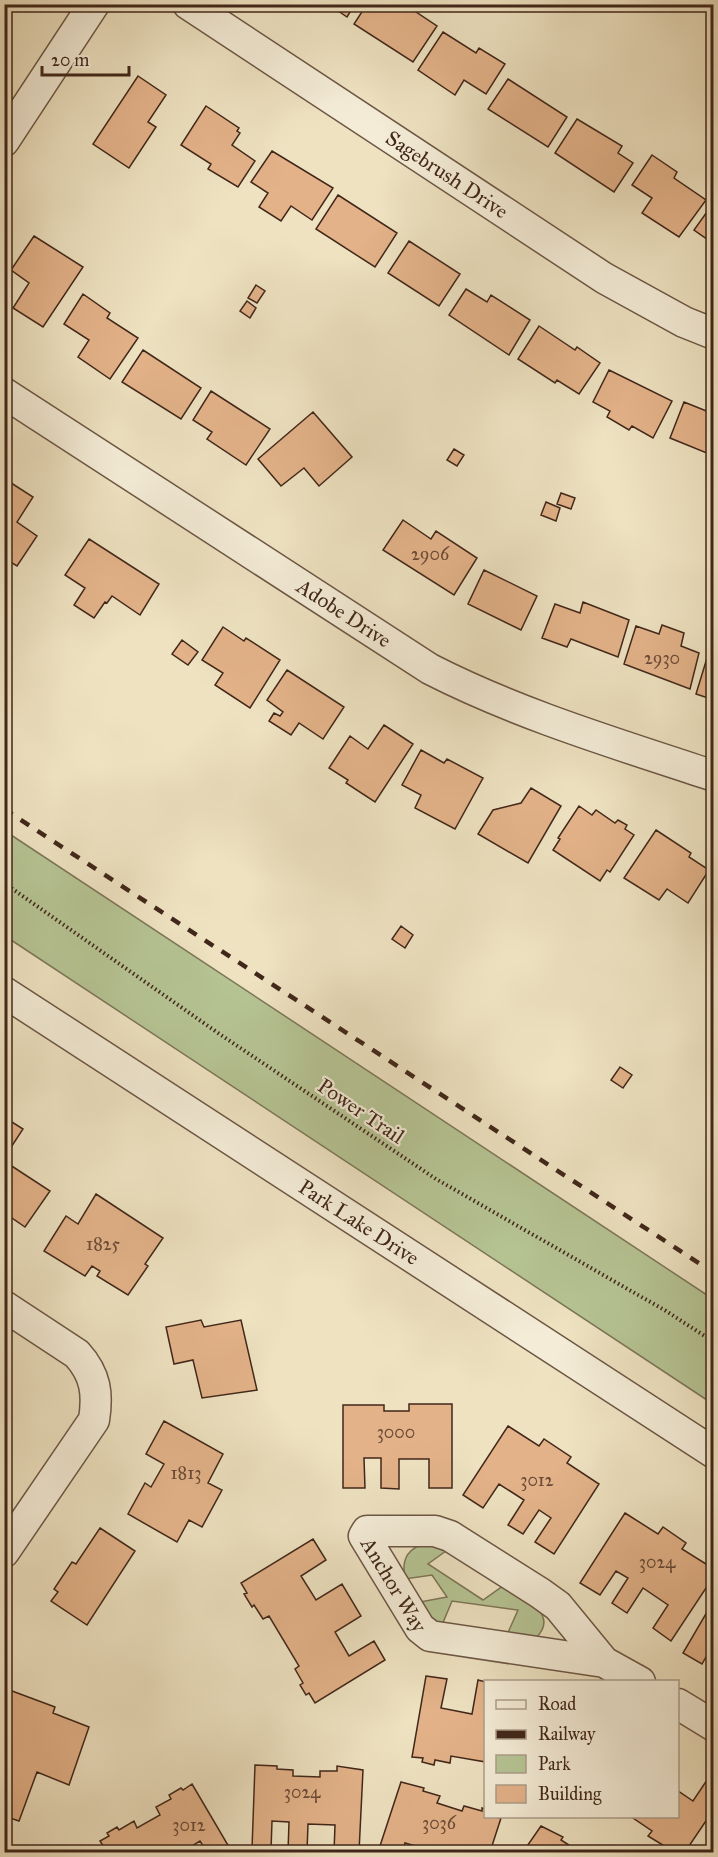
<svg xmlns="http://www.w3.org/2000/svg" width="718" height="1857" font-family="'IM FELL Great Primer',serif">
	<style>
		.green { fill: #b6c494; stroke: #7c7657; stroke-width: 1.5 }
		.building { fill: #e3b289; stroke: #41271a; stroke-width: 1.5 }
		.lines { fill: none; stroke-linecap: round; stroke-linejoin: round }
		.street-casing { stroke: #6c5644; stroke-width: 33 }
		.path { stroke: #41271a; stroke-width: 4; stroke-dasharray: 1.5 3; stroke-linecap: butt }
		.street { stroke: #f4ecd7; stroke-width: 30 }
		.rail { stroke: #41271a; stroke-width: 4.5; stroke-dasharray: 10 10; stroke-linecap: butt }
		.labels { text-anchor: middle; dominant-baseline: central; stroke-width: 4.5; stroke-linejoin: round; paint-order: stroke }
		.number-label { font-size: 18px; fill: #6a4a36 }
		.street-label { font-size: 21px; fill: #41271a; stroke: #f4ecd7 }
	</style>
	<rect width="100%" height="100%" fill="#eee2c1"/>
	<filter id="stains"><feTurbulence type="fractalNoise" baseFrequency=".00333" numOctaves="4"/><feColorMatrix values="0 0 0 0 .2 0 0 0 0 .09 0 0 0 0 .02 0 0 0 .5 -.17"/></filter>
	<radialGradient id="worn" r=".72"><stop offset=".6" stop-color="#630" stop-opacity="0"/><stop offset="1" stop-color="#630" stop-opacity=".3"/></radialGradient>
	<path class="green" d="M5 831 713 1299V1404L5 936Z
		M429 1543 446 1551 428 1564 483 1600 503 1586C521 1597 561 1613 536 1638L506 1637 518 1610 452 1601 442 1625C431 1620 426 1612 420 1602L447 1597 432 1575 405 1579C401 1558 408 1547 429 1543Z"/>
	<path class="building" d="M328 4H355L347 17Z
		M367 4 392 6 404 4 437 26 413 62 354 24Z
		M443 32 476 53 479 48 505 64 486 94 464 80 455 95 418 70Z
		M138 76 166 95 148 122 156 127 129 168 93 144Z
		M508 79 567 117 548 147 488 109Z
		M206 106 239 128 237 131 240 133 232 145 255 161 238 187 208 169 211 164 181 145Z
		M577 119 622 146 618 153 633 163 614 192 555 153Z
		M272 151 333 188 312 220 291 206 281 221 259 207 268 193 251 182Z
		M652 155 677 172 674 178 706 200 679 237 642 213 652 198 632 185Z
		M338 195 397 233 375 267 316 229Z
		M714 202V244L694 230Z
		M34 236 83 267 43 327 13 308 29 283 11 270Z
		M409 241 460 274 439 306 388 273Z
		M256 285 265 291 257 303 248 298Z
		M466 289 487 302 491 295 530 320 509 355 449 315Z
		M83 294 110 313 107 318 138 338 110 379 78 357 89 340 64 324Z
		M247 301 256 308 250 318 240 311Z
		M539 326 575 350 577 347 600 363 579 394 557 380 555 383 518 359Z
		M143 350 201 388 181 419 122 382Z
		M609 370 672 401 653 438 632 426 629 430 607 417 610 411 593 402Z
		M211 391 270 429 246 465 207 439 212 432 193 420Z
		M684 402 714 414V456L670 438Z
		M313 412 352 457 319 486 304 468 281 486 258 459Z
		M454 449 464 455 457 466 447 460Z
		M5 479 33 497 17 522 37 536 17 566 4 558Z
		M561 493 575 498 571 509 557 504Z
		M546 502 560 508 556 521 541 515Z
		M403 520 431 539 436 531 477 558 454 595 383 550Z
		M89 539 159 584 140 615 112 596 107 603 105 602 94 618 74 605 85 588 65 575Z
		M484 570 537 596 521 630 468 604Z
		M583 602 629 620 618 657 571 639 567 647 542 638 555 604 580 613Z
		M662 625 684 633 681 646 699 653 690 689 624 664 636 626 659 634Z
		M223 627 244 641 246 638 280 660 250 708 215 685 223 673 202 660Z
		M182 640 198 652 188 665 172 654Z
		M707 658 714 660V700L696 694Z
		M287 670 344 707 323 739 299 723 291 735 269 721 274 713 280 716 283 712 267 700Z
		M384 725 413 744 375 802 346 783 348 780 329 768 350 736 368 749Z
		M421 750 444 763 447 759 483 778 455 829 415 808 421 795 402 785Z
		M531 788 561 806 528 863 478 834 493 810 521 803Z
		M579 806 592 815 596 810 615 823 618 820 627 825 625 829 634 835 610 872 607 870 600 881 553 850 560 839 558 838Z
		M656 830 691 853 689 857 709 870 688 903 667 889 659 900 624 878Z
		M401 926 413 935 405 948 392 939Z
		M620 1067 632 1075 623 1088 611 1080Z
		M4 1117 23 1129 4 1158Z
		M4 1161 50 1191 25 1227 6 1214 4 1216Z
		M96 1194 163 1238 145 1264 148 1266 128 1295 97 1276 100 1271 92 1266 85 1276 44 1251 66 1216 78 1224Z
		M201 1320 204 1327 241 1320 257 1390 202 1398 193 1360 174 1364 166 1327Z
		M409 1404H452V1488H429V1459H399V1489L381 1488V1458H364L365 1488H343V1405H384V1411H409Z
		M164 1421 223 1454 208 1483 222 1490 202 1527 189 1520 177 1542 128 1514 145 1483 151 1487 164 1464 146 1454Z
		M508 1426 539 1446 544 1439 571 1457 567 1463 599 1484 554 1554 535 1542 551 1518 539 1510 523 1534 508 1525 524 1500 499 1484 483 1508 463 1495Z
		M625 1513 658 1534 663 1527 686 1543 682 1549 714 1569V1576L671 1641 653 1628 668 1605 643 1588 627 1613 612 1603 628 1578 616 1571 600 1595 580 1583Z
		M100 1528 135 1551 87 1625 51 1601 58 1592 54 1589 72 1562 76 1564Z
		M313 1539 326 1560 301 1576 316 1600 342 1584 361 1616 335 1632 349 1656 374 1641 385 1660 315 1703 309 1693 306 1695 300 1685 303 1683 295 1669 299 1666 269 1616 263 1619 254 1605 252 1607 244 1594 247 1593 241 1583Z
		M714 1600V1643L702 1664 683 1653Z
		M426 1676 447 1679 441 1708 472 1714 478 1680 486 1682V1762L451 1756 450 1763 435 1760 434 1765 422 1762 423 1758 412 1757Z
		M4 1688 55 1707 53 1713 89 1727 69 1785 37 1772 19 1821 4 1816Z
		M255 1765 277 1766V1769L293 1770V1776L320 1777V1771H337V1766L363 1770 359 1852H334L335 1825 308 1824 307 1852H288L289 1822 272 1821 271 1850 252 1849Z
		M709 1777 714 1780V1809L685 1852H674L648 1836 652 1831 630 1816H678V1791L693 1801Z
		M401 1782 424 1788 423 1791 440 1796 437 1803 462 1811 464 1806 482 1811V1808L486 1809V1816L501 1818 490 1852H417L419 1847 405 1843 402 1852H378Z
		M192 1784 232 1852H207L200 1841 182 1852H107L100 1841 109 1836 107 1833 117 1827 119 1830 134 1821 137 1828 160 1815 156 1807 171 1799 169 1795 181 1788 183 1790Z
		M541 1826 563 1837 561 1840 575 1849 572 1852H523Z"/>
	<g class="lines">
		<defs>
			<g id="street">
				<path id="s1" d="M188 4 604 278 684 322 714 334"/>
				<path d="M4 141 94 4"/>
				<path id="s2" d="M4 393 430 669C520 715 618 744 714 776"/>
				<path id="s3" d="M4 992 714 1453"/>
				<path d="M4 1306 77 1354C96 1375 98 1394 94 1420L4 1552"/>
				<path id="s4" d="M604 1662 558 1606 540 1593 450 1536 435 1531H367L364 1536 420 1628 430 1636 604 1662 640 1682"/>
				<path d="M678 1704 714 1726"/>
			</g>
		</defs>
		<use href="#street" class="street-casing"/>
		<path class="path" d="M4 883 218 1033 436 1179 666 1311 714 1342"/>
		<use href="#street" class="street"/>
		<path class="rail" d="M4 809 714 1273"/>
	</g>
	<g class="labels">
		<g class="number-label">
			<text x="430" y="554">2906</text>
			<text x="662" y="658">2930</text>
			<text x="103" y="1244">1825</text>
			<text x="396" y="1432">3000</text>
			<text x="186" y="1473">1813</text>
			<text x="537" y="1480">3012</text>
			<text x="657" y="1562">3024</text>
			<text x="302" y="1792">3024</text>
			<text x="439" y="1823">3036</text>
			<text x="189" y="1825">3012</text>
		</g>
		<g class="street-label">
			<text stroke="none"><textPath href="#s1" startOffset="310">Sagebrush Drive</textPath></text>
			<text stroke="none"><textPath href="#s2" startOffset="405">Adobe Drive</textPath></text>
			<text transform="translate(361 1111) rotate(34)">Power Trail</text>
			<text stroke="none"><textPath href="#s3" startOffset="423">Park Lake Drive</textPath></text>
			<text stroke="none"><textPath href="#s4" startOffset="348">Anchor Way</textPath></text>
		</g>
	</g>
	<rect width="718" height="1857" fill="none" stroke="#eee2c1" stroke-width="24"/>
	<rect x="6" y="6" width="706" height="1845" fill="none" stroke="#41271a" stroke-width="3"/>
	<rect x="12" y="12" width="694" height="1833" fill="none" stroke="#41271a" stroke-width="1.5"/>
	<rect x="484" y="1680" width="195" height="138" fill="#f4ecd7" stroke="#ac9d8b" stroke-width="1.5"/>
	<rect x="496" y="1700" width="30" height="9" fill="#f4ecd7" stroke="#ac9d8b" stroke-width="1.5"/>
	<text x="538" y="1710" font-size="18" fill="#41271a">Road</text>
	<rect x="496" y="1730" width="30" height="9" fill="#41271a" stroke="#ac9d8b" stroke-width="1.5"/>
	<text x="538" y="1740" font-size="18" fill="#41271a">Railway</text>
	<rect x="496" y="1755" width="30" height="18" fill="#b6c494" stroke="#ac9d8b" stroke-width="1.5"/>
	<text x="538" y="1770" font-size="18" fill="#41271a">Park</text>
	<rect x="496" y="1785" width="30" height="18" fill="#e3b289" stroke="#ac9d8b" stroke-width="1.5"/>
	<text x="538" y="1800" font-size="18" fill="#41271a">Building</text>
	<path d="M42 66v9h87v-9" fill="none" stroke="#41271a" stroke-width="3"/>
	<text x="51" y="66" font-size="18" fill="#41271a" stroke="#f4ecd7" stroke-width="4.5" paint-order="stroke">20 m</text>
	<rect width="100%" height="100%" filter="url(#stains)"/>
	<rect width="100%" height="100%" fill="url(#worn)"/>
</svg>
